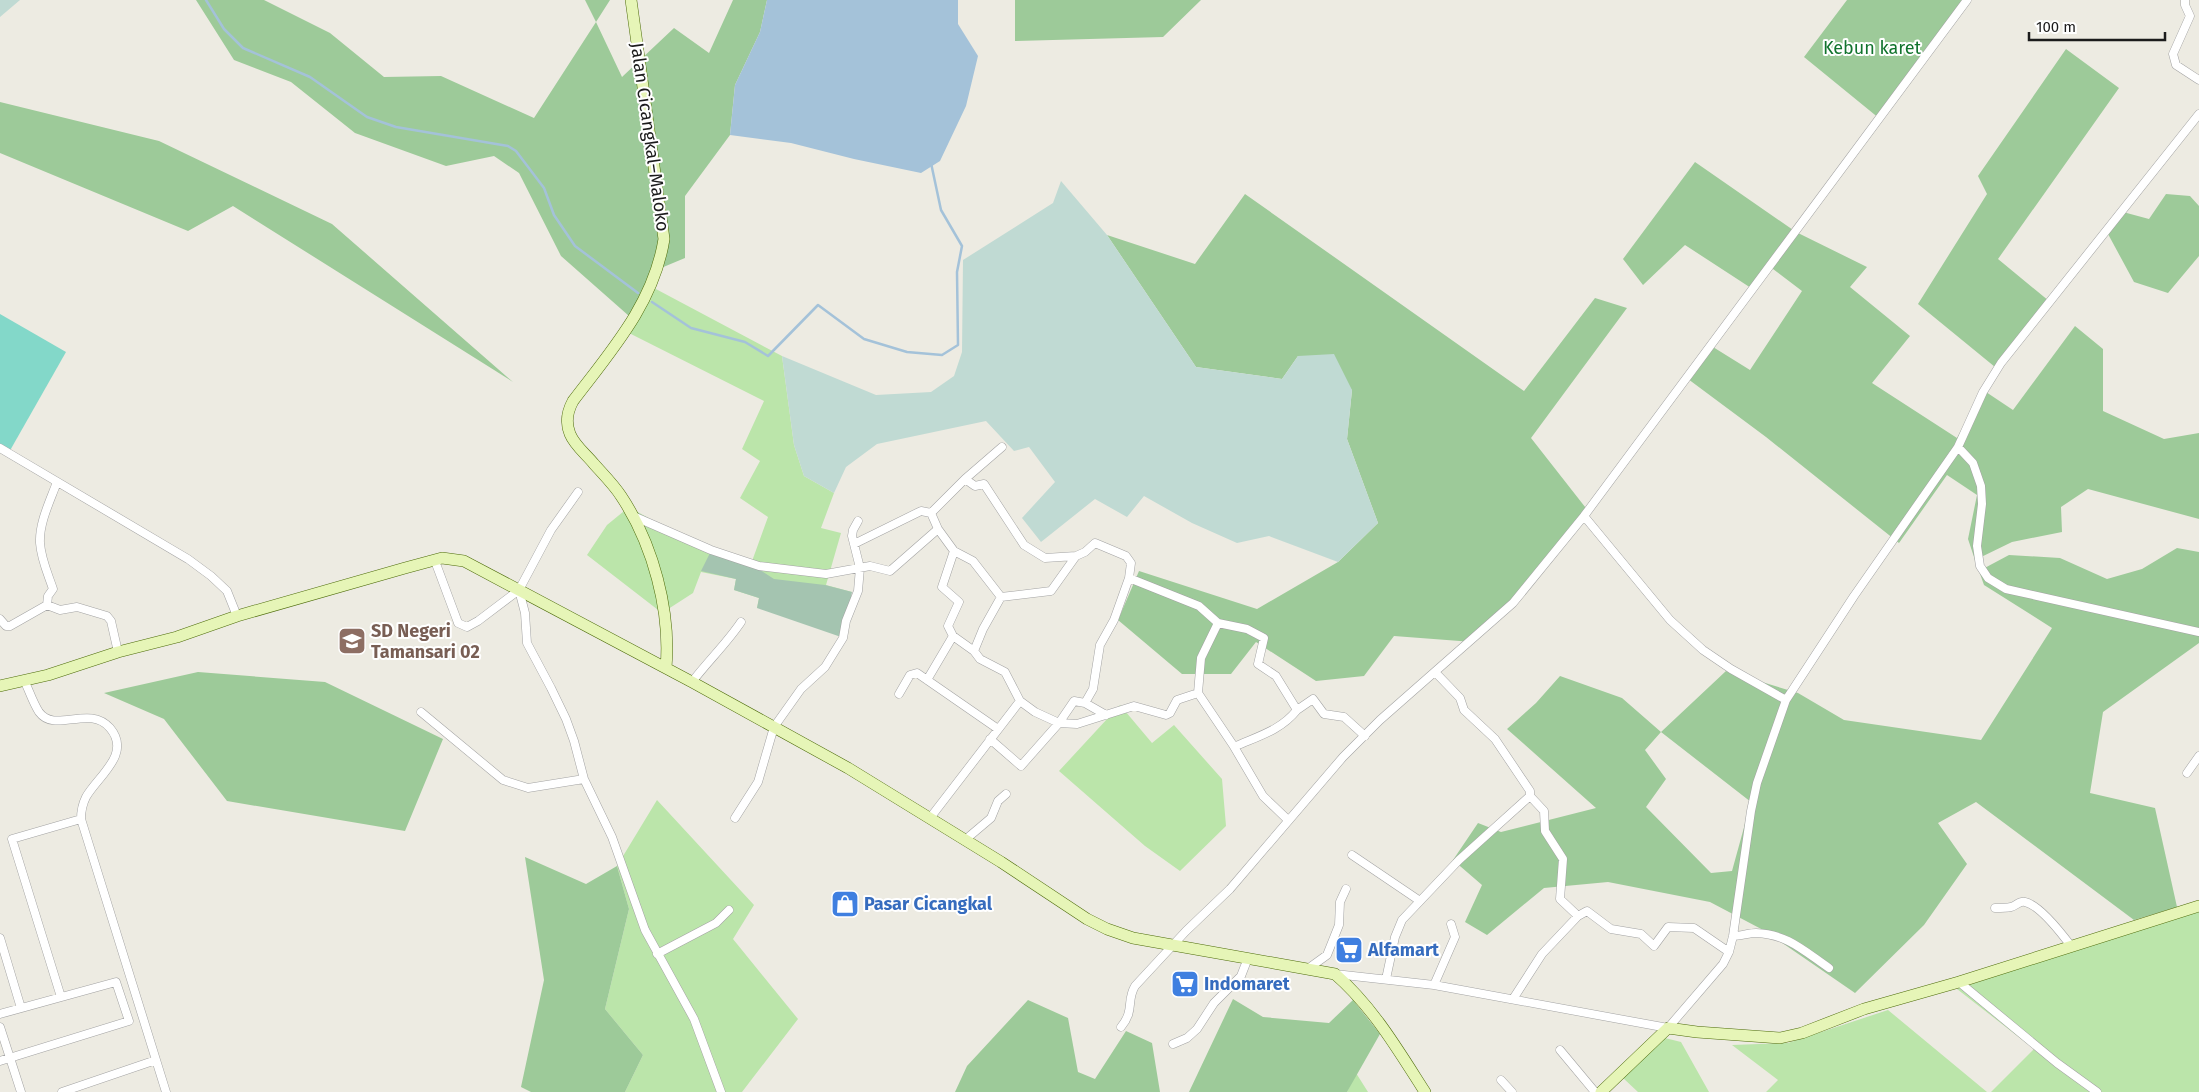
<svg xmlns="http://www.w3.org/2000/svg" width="2199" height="1092" font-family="'Fira Sans',sans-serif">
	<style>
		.grass { fill: #bbe5aa }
		.forest { fill: #9dca99; fill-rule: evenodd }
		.wetland { fill: #c0dad3 }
		.cemetery { fill: #a4c4b0 }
		.pitch { fill: #83d8c9 }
		.water { fill: #a4c2d9 }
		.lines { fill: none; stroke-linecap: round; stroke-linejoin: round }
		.stream { stroke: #a4c2d9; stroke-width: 2.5 }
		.street-casing { stroke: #a3a3a3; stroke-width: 9 }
		.secondary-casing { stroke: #4d6b0a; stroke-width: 12 }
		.street { stroke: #fff; stroke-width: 8 }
		.secondary { stroke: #e6f5b7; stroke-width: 11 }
		.labels { text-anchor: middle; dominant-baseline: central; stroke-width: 4; stroke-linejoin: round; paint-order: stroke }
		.park-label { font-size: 18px; fill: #11732d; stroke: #fff }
		.street-label { font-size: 18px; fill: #1c1c1c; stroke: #fff }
		.education-label { font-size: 18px; font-weight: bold; fill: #785e54; stroke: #fff; text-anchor: start }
		.shop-label { font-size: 18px; font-weight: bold; fill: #366cbe; stroke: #fff; text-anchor: start }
	</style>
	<rect width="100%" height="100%" fill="#edebe2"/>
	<path class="grass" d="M654 288 782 356 794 445 804 476 834 493 821 528 841 533 826 585 852 592 757 608 759 598 734 590 736 579 701 572 693 593 662 613 587 555 607 525 629 507 710 553 751 564 768 517 740 498 760 461 742 449 764 401 621 329Z
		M1120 705 1152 743 1174 725 1222 779 1226 826 1180 871 1145 846 1059 771Z
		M657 800 754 905 733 939 798 1019 742 1092H625L643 1055 605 1009 629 909 617 866Z
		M2199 912V1092H1991L2034 1049 1957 989 2142 927Z
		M1888 1010 1987 1092H1766L1778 1080 1732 1045 1788 1043Z
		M1665 1038 1681 1042 1709 1092H1638L1623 1078Z
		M1356 1073 1368 1092H1347Z"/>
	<path class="forest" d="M196 0H264L330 33 384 77 441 76 534 118 596 22 585 0H610L596 22 622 77 674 28 709 53 733 0H767L760 32 735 85 730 135 685 196V258L661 268 629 316 561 256 519 173 494 156 446 166 355 133 291 82 234 60Z
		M1015 0H1201L1163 37 1015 41Z
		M1847 0H1968L1880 119 1804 57Z
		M2066 49 2119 88 1998 259 2049 301 1995 367 1918 304 1987 194 1978 176Z
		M0 102 159 141 332 224 513 382 233 206 188 231 0 153Z
		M1695 162 1796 232 1867 267 1850 287 1910 336 1872 383 1957 438 1983 390 2013 410 2075 326 2103 349V411L2164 439 2199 433V519L2088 489 2061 507 2062 532 2012 542 1975 560 1968 539 1977 495 1947 475 1899 543 1766 437 1688 379 1713 347 1750 370 1802 291 1769 266 1751 288 1685 245 1643 285 1623 259Z
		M1245 194 1524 391 1595 298 1627 308 1531 438 1589 512 1511 609 1473 642 1394 636 1364 676 1316 681 1256 642 1231 674H1182L1118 620 1139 571 1257 609 1338 562 1378 523 1347 439 1352 390 1298 356 1282 379 1196 367 1107 235 1195 264Z
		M2166 194 2190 196 2199 206V256L2168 293 2134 282 2108 234 2123 212 2149 219Z
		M2177 548 2199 552V643L2103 712 2090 793 2155 808 2177 907 2134 920 1976 802 1938 823 1967 864 1924 925 1855 993 1765 931 1710 902 1608 882 1544 888 1487 935 1465 922 1482 885 1453 860 1478 823 1501 832 1596 808 1507 729 1536 703 1560 676 1622 698 1661 732 1726 671 1798 693 1844 720 1981 740 2052 628 1984 585 1979 571 2009 555 2060 558 2107 579 2142 569ZM1661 732 1751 802 1732 871 1711 873 1646 807 1666 779 1645 750Z
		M198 672 325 682 443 739 405 831 227 801 164 719 104 693Z
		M525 857 586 884 617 866 629 909 605 1009 643 1055 625 1092H531L521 1087 544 980Z
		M1233 999 1263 1017 1329 1023 1353 1000 1380 1034 1347 1092H1189Z
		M1028 1000 1068 1018 1078 1072 1095 1079 1126 1031 1152 1043 1160 1092H955L967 1066Z"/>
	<path class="wetland" d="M0 0H20L0 17Z
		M1061 181 1107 235 1196 367 1282 379 1298 356 1334 354 1352 390 1347 439 1378 523 1338 562 1269 536 1237 543 1192 523 1144 496 1127 517 1095 499 1041 542 1022 518 1055 482 1029 447 1014 451 986 421 877 444 846 467 834 493 804 476 794 445 782 356 876 395 931 392 954 376 962 352 963 260 1053 203Z"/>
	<path class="cemetery" d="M710 553 751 564 774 579 825 585 852 592 844 638 757 608 759 598 734 590 736 579 701 571Z"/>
	<path class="pitch" d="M0 314 66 352 8 454 0 450Z"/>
	<path class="water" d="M767 0H958V24L978 56 966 106 940 161 921 173 854 159 791 143 730 135 735 85 760 32Z"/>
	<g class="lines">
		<path class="stream" d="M206 0 224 29 243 48 310 77 367 117 396 127 508 146 516 151 544 188 554 215 575 246 638 293
			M652 302 691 328 745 342 768 356 818 305 864 339 907 352 942 355 958 345 957 272 962 246 941 210 931 163"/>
		<defs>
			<path id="street" d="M2185 0V5L2190 16 2173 54 2176 65 2199 80
				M1958 447 1973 463 1981 486 1982 504 1977 546 1980 566 1988 578 2006 589 2199 632
				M0 448 188 559 211 576 227 591 237 616
				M965 479 1002 447
				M931 513 965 479 975 486 984 484 1024 545 1045 558 1076 556
				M633 516 711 550 759 566 826 574 870 566 890 571 938 529 954 551 973 561 1001 597 1051 591 1076 556 1085 552 1095 543 1126 556 1131 563 1129 578 1199 606 1218 623 1247 629 1264 638 1258 664 1276 676 1297 710 1313 699 1324 714 1344 717 1365 736
				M1584 516 1670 620 1703 650 1731 669 1786 700
				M854 544 921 511 931 513 938 529
				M954 551 942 587 959 602 948 626 953 636 974 651
				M435 561 457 620 458 623 467 627 478 621 519 590 551 530 578 492
				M519 590 525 613 527 643 551 688 566 719 574 741 584 779 612 837 645 930 694 1019 721 1092
				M1001 597 983 629 974 651 980 659 1005 672 1020 701 1035 712 1059 723 1077 724 1134 706 1166 715 1170 713 1177 700 1198 693 1233 745 1236 746C1259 736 1281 730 1297 710
				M47 605 48 596 53 589C48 574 41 559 40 543 39 523 50 501 57 482
				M0 619 6 626H10L47 605 60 610 77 607 107 616 111 621 118 652
				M24 680C29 690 33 703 39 712 55 734 89 704 110 728 132 754 98 776 86 797 82 805 81 811 81 819L166 1092
				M927 680 953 636
				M692 682C708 661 727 643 741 622
				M1198 693 1201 658 1218 623
				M899 694 910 675 917 673 998 729
				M1085 703 1093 689 1100 645 1114 620 1129 578
				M421 712 503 780 528 788 584 779
				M990 739 1021 766 1059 723 1074 701 1085 703 1106 715
				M1233 745 1263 796 1288 820
				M2187 773 2199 756
				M1530 796 1544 811 1545 831 1563 859 1560 899 1578 916 1587 911 1611 929 1641 934 1654 946 1668 927 1694 928 1729 952
				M735 818 758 782 774 727 801 689 825 667 843 638 846 621 858 591 860 568 852 536 853 530 858 521
				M930 818 1020 701
				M965 840 991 818 998 801 1006 794
				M1352 855 1420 901
				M1995 908C2000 908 2006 908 2011 907 2016 906 2020 900 2025 902 2040 905 2062 934 2071 946
				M1733 936C1741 936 1749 933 1756 933 1787 934 1804 951 1829 968
				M0 938 21 1008
				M657 954 716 923 729 910
				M1309 968 1327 955 1339 925 1340 902 1346 889
				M1335 974 1434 985 1668 1028 1723 964 1729 952 1733 936 1751 811 1757 783 1786 700 1854 596 1958 447 1983 392 2001 363 2199 114
				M1386 979 1395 937 1402 920 1459 860 1530 796V791L1495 739 1464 710 1460 698 1435 672
				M1959 982 2057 1063 2097 1092
				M1434 985 1455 937 1451 924
				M61 997 12 839 81 819
				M1513 999 1542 954 1578 916
				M0 1014 116 982 129 1021 0 1061
				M0 1027 21 1092
				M1121 1027C1135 1010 1126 1001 1135 986L1186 931 1230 889 1343 757 1380 720 1513 603 1584 516 1967 0
				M1173 1044 1187 1038 1197 1029 1214 1003 1241 976 1248 958
				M1560 1050 1595 1092
				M1501 1080 1512 1092
				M62 1092 156 1060"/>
			<path id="secondary" d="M631 0 664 239C654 303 611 351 573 401 567 412 565 422 570 434 575 446 586 454 594 464 603 474 614 485 621 496 653 544 671 611 666 668
				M0 686 48 675 118 652 177 637 237 616 405 568 442 558 464 561 692 682 848 768 1001 862 1087 919 1107 929 1133 938 1335 974C1373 1007 1398 1050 1425 1092
				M1601 1092 1668 1028 1697 1032 1780 1038 1802 1033 1864 1009 1959 982 2199 906"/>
		</defs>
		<use href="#street" class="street-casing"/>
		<use href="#secondary" class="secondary-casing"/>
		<use href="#street" class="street"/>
		<use href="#secondary" class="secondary"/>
	</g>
	<defs>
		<symbol id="school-square" viewBox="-11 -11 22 22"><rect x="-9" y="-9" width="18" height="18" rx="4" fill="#8d6e63" stroke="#fff"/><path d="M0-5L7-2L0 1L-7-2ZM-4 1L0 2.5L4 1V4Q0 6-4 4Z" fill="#fff"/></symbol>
		<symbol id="shop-square" viewBox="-11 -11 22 22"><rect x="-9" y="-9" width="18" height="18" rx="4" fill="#3f7fe0" stroke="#fff"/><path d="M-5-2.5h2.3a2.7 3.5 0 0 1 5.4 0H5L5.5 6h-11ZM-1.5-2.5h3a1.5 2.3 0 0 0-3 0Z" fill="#fff"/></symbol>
		<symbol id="supermarket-square" viewBox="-11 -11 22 22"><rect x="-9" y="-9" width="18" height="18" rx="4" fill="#3f7fe0" stroke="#fff"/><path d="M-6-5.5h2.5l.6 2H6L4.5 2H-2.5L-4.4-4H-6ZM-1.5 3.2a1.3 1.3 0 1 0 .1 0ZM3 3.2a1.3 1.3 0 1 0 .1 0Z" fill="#fff"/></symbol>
	</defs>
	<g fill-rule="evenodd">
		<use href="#school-square" x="336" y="625" width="32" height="32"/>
		<use href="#shop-square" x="829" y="888" width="32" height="32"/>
		<use href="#supermarket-square" x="1333" y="934" width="32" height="32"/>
		<use href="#supermarket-square" x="1169" y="968" width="32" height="32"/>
	</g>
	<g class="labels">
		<g class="park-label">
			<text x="1872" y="48">Kebun karet</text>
		</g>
		<g class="street-label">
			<text transform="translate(650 137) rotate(82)">Jalan Cicangkal–Maloko</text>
		</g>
		<g class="education-label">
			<text x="371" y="631">SD Negeri<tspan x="371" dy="21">Tamansari 02</tspan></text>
		</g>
		<g class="shop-label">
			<text x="864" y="904">Pasar Cicangkal</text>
			<text x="1368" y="950">Alfamart</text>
			<text x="1204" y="984">Indomaret</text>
		</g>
	</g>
	<path d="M2029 32v8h136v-8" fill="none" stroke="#1c1c1c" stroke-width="2.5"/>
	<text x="2036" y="32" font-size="15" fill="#1c1c1c" stroke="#ffffff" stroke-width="4" paint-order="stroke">100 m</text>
</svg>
